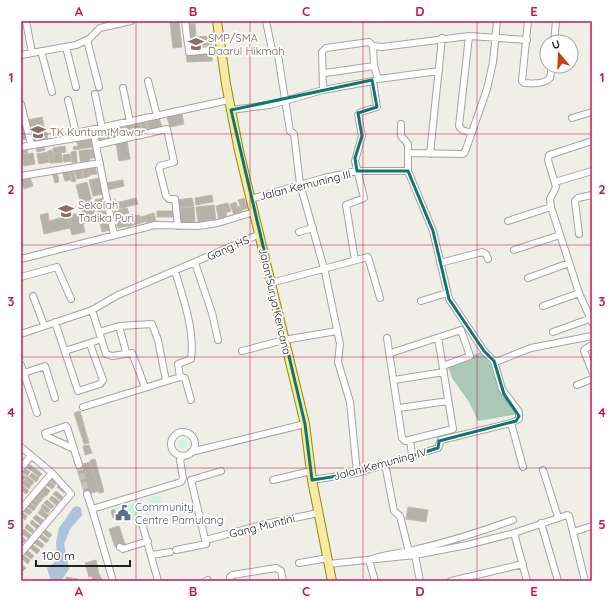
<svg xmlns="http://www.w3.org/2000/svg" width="613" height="602" font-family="Quicksand,sans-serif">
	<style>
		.cemetery { fill: #aac8b6 }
		.park { fill: #c8f6d8 }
		.water { fill: #abc3db }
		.building { fill: #b5b2aa; stroke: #c1baaa }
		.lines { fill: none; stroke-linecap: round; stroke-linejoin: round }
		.minor-tunnel { stroke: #c6c6bf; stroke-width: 6; stroke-dasharray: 6 3; stroke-linecap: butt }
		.minor-casing { stroke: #a4a4a4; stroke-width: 8 }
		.major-casing { stroke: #938b09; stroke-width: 10 }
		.minor { stroke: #fff; stroke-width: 6 }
		.major { stroke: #f6eaa6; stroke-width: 8 }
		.marked { fill: none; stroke: #0f766e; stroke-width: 3; stroke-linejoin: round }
		.grid { fill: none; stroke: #c2185b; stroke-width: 1; stroke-opacity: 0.55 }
		.labels { text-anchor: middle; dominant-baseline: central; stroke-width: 3.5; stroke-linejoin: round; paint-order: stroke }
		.education-label { font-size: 11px; fill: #785e54; stroke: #fff; text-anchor: start }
		.street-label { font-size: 11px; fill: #202020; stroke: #fff }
		.service-label { font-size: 11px; fill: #4e5e75; stroke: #fff; text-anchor: start }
		.neatline { fill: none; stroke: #c2185b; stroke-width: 1.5 }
		.grid-label { font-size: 13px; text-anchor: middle; font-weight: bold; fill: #c2185b }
	</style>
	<rect width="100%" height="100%" fill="#f0efe7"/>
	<path class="cemetery" d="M483 351 518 414 478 421 469 402 452 378 448 366Z"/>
	<path class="park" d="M178.5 444a4.5 4.5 0 1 1 9 0a4.5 4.5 0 1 1-9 0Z
		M159 495 163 507 152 511 148 498Z
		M137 502 141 514 118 522 114 509Z"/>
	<path class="water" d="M74 507 77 506 81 508 82 515 70 529 64 544 69 569 61 581H51L47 568 55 562 57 557 56 542 59 528Z"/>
	<path class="building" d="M186 21H201L202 22 187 24Z
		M179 22 182 47 173 48 170 23Z
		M195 24 196 37 211 36 212 45 189 47 186 25Z
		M212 51V61L187 62 186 53Z
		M182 114 184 124 170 127 167 117Z
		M42 117 44 124 29 127 28 120Z
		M159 118 162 127 149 131 147 121Z
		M146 122 148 130 143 131 141 123Z
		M140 123 142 132 133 134 131 126Z
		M21 124H24L27 139 21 140Z
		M44 125 45 130 40 131 39 126Z
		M130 125 132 132 126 134 125 127Z
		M123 126 125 134 119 136 117 127Z
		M116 127 118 136 111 138 109 129Z
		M109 129 111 137 97 140 96 134 98 133V131Z
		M46 130 48 139 33 142 31 134Z
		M91 137 93 147 74 150 73 147 78 146 76 140Z
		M127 141 130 159 119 161 116 143Z
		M43 144 45 150 37 152 36 146Z
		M65 146 66 152 54 154 53 148Z
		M26 147 28 153 21 154V148Z
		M94 149 95 158H91L88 162 81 164 79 151Z
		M52 150 54 163H50L48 151Z
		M76 151 77 162 72 163 71 152Z
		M48 152 49 162 39 164 37 154Z
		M33 153 35 164 24 166 22 155Z
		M61 153 63 162 55 163 53 154Z
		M70 154 71 161 64 162 63 155Z
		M88 166 90 176 84 178 82 167Z
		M81 167 83 178 77 179 74 168Z
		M95 167 97 174 90 175 89 168Z
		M69 169 71 180 65 181 62 171Z
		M70 169H73L76 181 72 182Z
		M57 172 59 182 55 183 52 173Z
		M29 175 33 186 24 189 21 178Z
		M99 178 103 194 93 196 89 180Z
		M123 180 124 186 107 190 105 183Z
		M87 182 97 221 83 224 85 232 72 235 67 216 83 212 76 185Z
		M212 195 213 202 196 205 195 198Z
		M104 198 105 203 96 205 95 200Z
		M136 198 138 204 118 209 116 203Z
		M192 198 194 206 177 208 176 200Z
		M244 198 248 208 242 210 238 200Z
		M115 199 118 209 111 210 108 201Z
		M236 202 240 213 234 215 230 204Z
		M228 203 231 211 226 213 223 204Z
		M105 204V207L99 209 98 206Z
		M223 204 227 217 219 220 216 206Z
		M214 205 216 219 198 222 196 207Z
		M240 206 243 213 240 214 238 207Z
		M194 207 195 222 179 224 177 209Z
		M105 208 107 214 98 216 97 210Z
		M127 208 129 213 115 217 114 211Z
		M157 211H174V217H157Z
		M48 213 49 221 67 216 70 228 44 234 40 215Z
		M154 213 156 221 152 222 150 214Z
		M106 214 108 220 100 222 98 216Z
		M150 214 152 221 147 223 145 216Z
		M130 215 133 225 128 227 125 217Z
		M139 215 141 223 137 224 135 216Z
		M145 216 146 221 141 223 140 217Z
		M125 217 127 226 123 227 120 218Z
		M136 218 137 224 133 225 131 220Z
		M120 220 123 227 118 228 116 221Z
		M108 221 110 230 102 232 100 223Z
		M80 411 89 443 84 444 74 413Z
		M89 445 92 453 85 455 83 446Z
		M95 459 104 492 99 493 90 460Z
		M27 462 34 468 31 471 24 465Z
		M90 462 99 491 85 495 76 466Z
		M23 467 30 472 27 476 21 471Z
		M35 468 42 474 39 477 32 471Z
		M21 473 26 477 23 480 21 478Z
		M32 473 39 478 36 482 29 476Z
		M27 476 34 482 32 485 25 480Z
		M51 476 58 482 55 485 48 479Z
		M24 480 31 485 29 489 21 483Z
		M47 480 55 486 52 489 45 484Z
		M60 484 67 490 64 493 57 487Z
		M22 485 29 491 26 494 21 490Z
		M43 485 50 491 46 496 39 490Z
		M38 490 45 496 42 499 35 494Z
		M56 491 63 497 60 500 53 494Z
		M35 494 42 500 39 503 32 497Z
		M52 496 59 501 56 505 49 499Z
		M32 498 39 503 36 507 29 501Z
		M47 500 54 506 51 509 44 503Z
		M29 502 36 508 33 511 26 505Z
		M43 504 50 510 48 513 41 508Z
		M25 506 32 512 29 515 22 510Z
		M408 507 428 510 426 522 406 519Z
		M41 509 48 515 45 518 38 513Z
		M114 509 117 517 113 518 111 511Z
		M21 511 27 516 25 520 21 517Z
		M36 515 43 520 40 524 33 518Z
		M32 520 39 526 37 529 30 523Z
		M27 524 34 530 32 533 25 528Z
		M119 526 125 544 115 547 109 529Z
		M24 529 31 535 28 538 21 533Z
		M45 529 52 535 49 538 42 532Z
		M41 534 49 540 46 543 39 537Z
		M21 536 26 540 23 543 21 541Z
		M37 539 44 545 42 548 34 543Z
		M33 545 40 550 37 554 30 548Z
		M27 550 34 556 31 559 24 553Z
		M23 555 30 560 28 564 21 558Z
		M96 560 99 574 103 581H91L93 576 89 577 85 563Z
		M21 564 26 568 23 571 21 569Z
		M66 577 78 579 77 581H66Z"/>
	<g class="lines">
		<path class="minor-tunnel" d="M79 465 87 494"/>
		<defs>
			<path id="minor" d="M26 21 32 53
				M185 21 189 52 221 49
				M266 21 272 50 278 55 290 131 294 134 300 184 325 272 340 344 338 362 350 402 357 473
				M528 21 522 81 524 83C533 84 544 84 550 78L552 66
				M469 36 459 126 462 130 472 133
				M87 40 99 87
				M554 42 556 21
				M373 46 374 66 378 79 439 71
				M66 47 76 87
				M41 51 52 92
				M21 55 76 45 89 39 100 28 131 21
				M325 73 374 66
				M148 81 157 116
				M123 88 130 122
				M323 90 322 52 326 48 369 42 373 46 382 47 469 36 527 40
				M95 94 102 128
				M68 100 76 133 229 100
				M21 104 31 144
				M231 110 270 105 323 90 373 81 377 107 361 112 358 115 362 136 355 161 364 198 346 205 355 260
				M572 118 592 112
				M401 124V136L408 144V171L433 231 449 299 484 351 494 361H498L531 348 592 336
				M592 141 549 155 548 160 556 187 550 199 551 207 579 293 592 322
				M96 145 167 129 174 162 160 166 159 168 166 196 169 199H175L178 226
				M21 147 94 135 114 235
				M408 153 463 154 465 152 487 89 493 62 497 21
				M430 154 442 38
				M21 176 100 163
				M555 182 592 171
				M251 199 324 178 357 171H408
				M508 221 551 207
				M299 232 313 228
				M579 234 575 201 578 198 592 195
				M514 250 560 235
				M21 259 155 225 198 226 218 223 254 212
				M195 263 212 313 218 340
				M440 263 482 252 486 254 488 259
				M175 271C183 298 195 330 191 359L178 364 180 377
				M21 277 57 267 71 299
				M528 278 569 263
				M271 283 368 257 380 298
				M33 296 44 325
				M421 301 447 293
				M543 306 579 293
				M92 310 106 354 112 356 132 353 145 387
				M55 322 78 391 100 384 103 380 90 344
				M119 326 126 352
				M99 332 119 326 152 324 158 340 166 381
				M553 332 589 319
				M21 334 92 310 118 295 260 234
				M387 338 402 438 405 441 453 429 438 338
				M592 345 585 349 584 351 592 371
				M65 351 96 341
				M242 351 284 340 337 331
				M391 353 461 330 470 356 443 366
				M494 361 502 389 519 412V419L511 423 523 467
				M21 365 37 413
				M24 373 45 366 55 398
				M394 380 444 372
				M577 385 592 379
				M83 407 180 377 185 378 191 400
				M399 408 448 401
				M171 444a12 12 0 1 1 24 0a12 12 0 1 1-24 0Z
				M410 440 412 455
				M21 447 52 473 71 494 21 553
				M74 449 46 436 45 433 66 426 67 427 79 465
				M191 452 305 424
				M385 464 394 511 400 516 409 552
				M21 468 31 456
				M543 470 558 517
				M273 480 311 471
				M312 480 357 473 438 448 441 440 511 423
				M87 494 92 509 181 482 183 478 180 460 183 456
				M21 509 52 473
				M92 509 113 581
				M141 520 158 581
				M541 523 558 581
				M573 532 592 526
				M514 533 527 581
				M206 540 261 525 318 513
				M120 547 123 549 148 541
				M176 550 206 544 191 480 221 471
				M152 555 170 552
				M415 555 420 581
				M299 563 328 558
				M328 564 415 555 467 545 514 533 567 515 569 516 585 581
				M206 581 208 580
				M230 581V577L232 575 276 568 281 571 283 581
				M375 581 369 560C384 554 399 554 414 550 448 542 480 532 513 520
				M451 581 523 564"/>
			<path id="major" d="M217 21 226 84 239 151 305 424 312 480 332 581"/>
		</defs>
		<use href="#minor" class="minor-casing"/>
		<use href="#major" class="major-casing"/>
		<use href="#minor" class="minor"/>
		<use href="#major" class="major"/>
	</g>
	<path class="marked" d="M372 80 377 107 358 113 362 136 355 158 357 171H408L433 231 449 299 484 351 494 361 504 394 519 416 516 421 439 441 438 448 357 473 312 480 305 424 231 110Z"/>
	<path class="grid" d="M136 21V581M250 21V581M363 21V581M477 21V581M21 134H592M21 245H592M21 357H592M21 468H592"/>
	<defs>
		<symbol id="school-bare" viewBox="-9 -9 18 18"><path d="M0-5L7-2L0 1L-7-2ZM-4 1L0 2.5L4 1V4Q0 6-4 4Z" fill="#8d6e63" stroke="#fff" stroke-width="2.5" paint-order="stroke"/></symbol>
		<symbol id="civic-bare" viewBox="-9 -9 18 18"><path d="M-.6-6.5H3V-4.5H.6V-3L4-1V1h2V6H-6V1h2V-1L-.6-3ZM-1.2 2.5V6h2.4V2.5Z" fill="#5c6f8a" stroke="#fff" stroke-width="2.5" paint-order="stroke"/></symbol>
	</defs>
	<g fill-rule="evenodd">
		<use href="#school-bare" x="185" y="33" width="22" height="22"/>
		<use href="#school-bare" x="27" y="121" width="22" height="22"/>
		<use href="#school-bare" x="55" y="200" width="22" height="22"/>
		<use href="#civic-bare" x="112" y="502" width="22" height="22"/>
	</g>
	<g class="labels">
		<g class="education-label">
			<text x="208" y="38">SMP/SMA<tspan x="208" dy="13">Daarul Hikmah</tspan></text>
			<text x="50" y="132">TK Kuntum Mawar</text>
			<text x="78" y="205">Sekolah<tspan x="78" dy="13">Tadika Puri</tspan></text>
		</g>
		<g class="street-label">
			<text transform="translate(305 185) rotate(-14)">Jalan Kemuning III</text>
			<text transform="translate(228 248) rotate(-24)">Gang HS</text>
			<text transform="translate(275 301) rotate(77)">Jalan Surya Kencana</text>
			<text transform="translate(380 464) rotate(-15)">Jalan Kemuning IV</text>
			<text transform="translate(262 526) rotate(-14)">Gang Muntini</text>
		</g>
		<g class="service-label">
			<text x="135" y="507">Community<tspan x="135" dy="13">Centre Pamulang</tspan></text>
		</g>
	</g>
	<rect width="613" height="602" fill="none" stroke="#ffffff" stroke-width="44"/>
	<g transform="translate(559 54) rotate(341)"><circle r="19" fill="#ffffff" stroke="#a6a6a6"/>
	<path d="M0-3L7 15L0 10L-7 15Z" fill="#c43f0d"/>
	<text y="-6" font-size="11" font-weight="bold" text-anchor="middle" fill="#202020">U</text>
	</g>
	<path d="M36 560v6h94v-6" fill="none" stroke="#202020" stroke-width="2"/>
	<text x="42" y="560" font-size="12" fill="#202020" stroke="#ffffff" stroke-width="3" paint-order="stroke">100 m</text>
	<rect x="22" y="22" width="569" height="558" class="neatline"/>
	<g class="grid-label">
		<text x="79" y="16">A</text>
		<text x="193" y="16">B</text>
		<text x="306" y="16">C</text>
		<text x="420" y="16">D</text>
		<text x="534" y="16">E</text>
		<text x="11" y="82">1</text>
		<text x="602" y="82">1</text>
		<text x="11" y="194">2</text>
		<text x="602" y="194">2</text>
		<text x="11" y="306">3</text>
		<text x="602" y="306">3</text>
		<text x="11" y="417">4</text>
		<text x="602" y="417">4</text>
		<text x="11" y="529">5</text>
		<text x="602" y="529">5</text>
		<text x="79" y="596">A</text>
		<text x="193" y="596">B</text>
		<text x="306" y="596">C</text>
		<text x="420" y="596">D</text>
		<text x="534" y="596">E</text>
	</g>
</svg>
